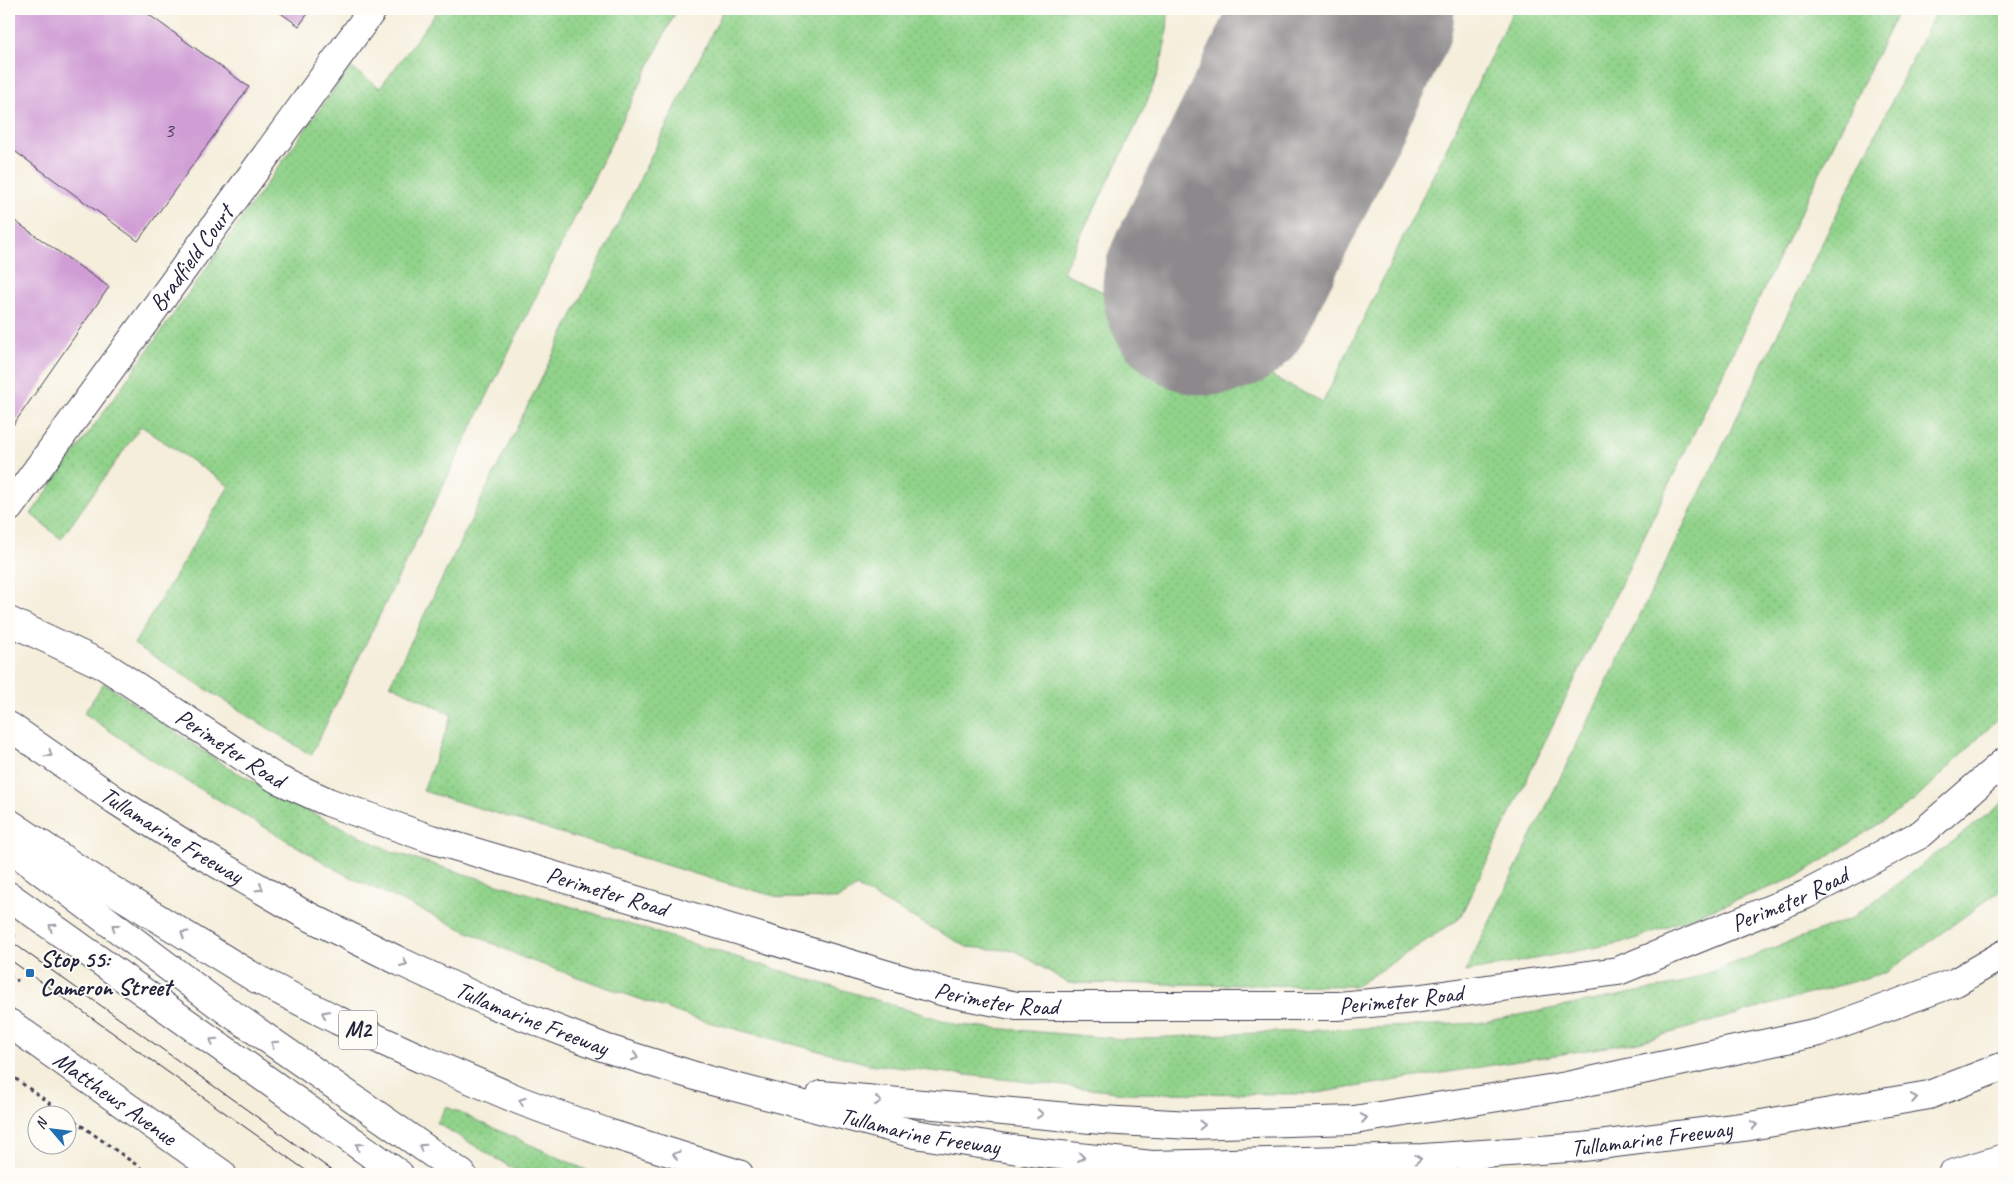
<svg xmlns="http://www.w3.org/2000/svg" width="2013" height="1183" font-family="Caveat,sans-serif">
	<style>
		.grass { fill: url(#grass-dots); stroke: #5a7a63 }
		.lines { fill: none; stroke-linecap: round; stroke-linejoin: round }
		.taxiway { stroke: #8c888b; stroke-width: 86 }
		.runway { stroke: #8c888b; stroke-width: 215 }
		.building { fill: #d09ed5 }
		.minor-casing { stroke: #424153; stroke-width: 30 }
		.major-casing { stroke: #424153; stroke-width: 30 }
		.highway-casing { stroke: #424153; stroke-width: 30 }
		.path { stroke: #424153; stroke-width: 3; stroke-dasharray: 4 4; stroke-linecap: butt }
		.minor { stroke: #fff; stroke-width: 28 }
		.major { stroke: #fff; stroke-width: 28 }
		.highway { stroke: #fff; stroke-width: 28 }
		.tram { stroke: #22223b; stroke-width: 1 }
		.oneway { stroke: #9c9ca7 }
		.poi-dot { fill: #1f6fb2; stroke: #fdfcf7; stroke-width: 2 }
		.labels { text-anchor: middle; dominant-baseline: central; stroke-width: 4; stroke-linejoin: round; paint-order: stroke }
		.number-label { font-size: 21px; fill: #4e4162 }
		.shield { fill: #fdfcf7; stroke: #646373; stroke-width: 1 }
		.shield-label { font-size: 22px; font-weight: bold; fill: #22223b }
		.street-label { font-size: 24px; fill: #22223b; stroke: #fdfcf7 }
		.poi-label { font-size: 24px; font-weight: bold; fill: #22223b; stroke: #fdfcf7; text-anchor: start }
	</style>
	<defs>
		<pattern id="grass-dots" width="8" height="8" patternUnits="userSpaceOnUse" patternTransform="scale(1.25)"><rect width="8" height="8" fill="#91d38b"/><path d="M2 2h.1M6 6h.1" fill="none" stroke="#7db579" stroke-width="1.8" stroke-linecap="round"/></pattern>
	</defs>
	<rect width="100%" height="100%" fill="#fdfcf7"/>
	<filter id="ink" filterUnits="userSpaceOnUse"><feTurbulence type="fractalNoise" baseFrequency=".02" numOctaves="2"/><feDisplacementMap in="SourceGraphic" scale="10" xChannelSelector="R" yChannelSelector="G"/><feConvolveMatrix kernelMatrix="1 2 1 2 8 2 1 2 1" color-interpolation-filters="sRGB"/></filter>
	<filter id="wash" filterUnits="userSpaceOnUse"><feTurbulence type="fractalNoise" baseFrequency=".0096" numOctaves="4" result="noise"/><feDisplacementMap in="SourceGraphic" scale="20" xChannelSelector="R" yChannelSelector="G"/><feGaussianBlur stdDeviation="1.12" result="paint"/><feColorMatrix in="noise" values="0 0 0 0 0 0 0 0 0 0 0 0 0 0 0 0 0 1.4 0 .05"/><feComposite in="paint" operator="in"/></filter>
	<g filter="url(#wash)">
		<rect width="100%" height="100%" fill="#f5eedb"/>
		<path class="grass" d="M439 9H677L311 755 134 644 229 486 141 426 61 539 31 514 350 67 380 88Z
			M724 9H1168C1168 65 1145 107 1121 156 1102 194 1081 233 1063 272L1323 402 1514 9H1899L1459 919 1356 986 1068 983 1016 951 967 947 857 887 838 899 782 898 705 877 423 791 452 715 390 684Z
			M1937 9H2004V713L1914 801 1797 877 1629 941 1465 972Z
			M104 683 224 765 295 805 393 852 958 1025 1123 1039 1478 1023 1679 984 1852 918 2004 802V888L1887 972 1638 1042 1310 1094 1126 1093 869 1064 693 1018 524 958 342 873 155 762 84 713Z
			M446 1107H447L595 1174H522L437 1123Z"/>
		<g class="lines">
			<path class="taxiway" d="M1314 9 1339 26"/>
			<path class="runway" d="M1210 288 1347 9"/>
		</g>
		<g id="blocks">
			<path class="building" d="M9 9H141L249 87 138 241 9 147Z
				M275 9H311L299 26Z
				M9 217 109 287 9 431Z"/>
		</g>
	</g>
	<g filter="url(#ink)">
		<use href="#blocks" fill-opacity="0" stroke="#424153" stroke-width="1"/>
		<g class="lines">
			<defs>
				<g id="minor">
					<path id="s1" d="M9 508 373 9"/>
					<path id="s2" d="M9 621 105 666 277 779 328 802 431 839 945 992 1017 1006H1338L1414 999 1618 971 1805 895 1921 834 2004 762"/>
				</g>
				<g id="major">
					<path id="s3" d="M9 1023 222 1174"/>
				</g>
				<g id="highway">
					<path id="s4" d="M9 726 115 800 197 852 302 913 401 962 492 1004 605 1048 708 1080 915 1134 1032 1152 1152 1165 1423 1158 1583 1147 1750 1126 1929 1095 2004 1066"/>
					<path d="M9 823 81 871 257 979 337 1020 422 1059 521 1101 608 1133 739 1174"/>
					<path d="M9 847 219 1005 462 1174"/>
					<path d="M9 896 399 1174"/>
					<path d="M821 1095 1102 1120 1190 1125 1354 1120 1567 1086 1819 1032 1956 982 2004 954"/>
					<path d="M1952 1174 2004 1158"/>
				</g>
			</defs>
			<use href="#minor" class="minor-casing"/>
			<use href="#major" class="major-casing"/>
			<use href="#highway" class="highway-casing"/>
			<path class="path" d="M9 944 15 935
				M9 975 18 981
				M9 1074 67 1116
				M68 1116 149 1174"/>
			<use href="#minor" class="minor"/>
			<use href="#major" class="major"/>
			<use href="#highway" class="highway"/>
			<path class="tram" d="M9 940 337 1174
				M9 959 311 1174"/>
		</g>
		<defs><path id="oneway-chevron" d="M-2-3.5L2.5 0L-2 3.5" fill="none" stroke-width="1.6" stroke-linecap="round" stroke-linejoin="round" transform="scale(1.25)"/></defs>
		<g class="oneway">
			<use href="#oneway-chevron" transform="translate(49 754) rotate(35)"/>
			<use href="#oneway-chevron" transform="translate(260 888) rotate(30)"/>
			<use href="#oneway-chevron" transform="translate(52 927) rotate(-145)"/>
			<use href="#oneway-chevron" transform="translate(115 927) rotate(-143)"/>
			<use href="#oneway-chevron" transform="translate(184 934) rotate(-148)"/>
			<use href="#oneway-chevron" transform="translate(404 963) rotate(25)"/>
			<use href="#oneway-chevron" transform="translate(325 1014) rotate(-153)"/>
			<use href="#oneway-chevron" transform="translate(213 1041) rotate(-145)"/>
			<use href="#oneway-chevron" transform="translate(274 1044) rotate(-145)"/>
			<use href="#oneway-chevron" transform="translate(635 1057) rotate(17)"/>
			<use href="#oneway-chevron" transform="translate(1914 1098) rotate(-10)"/>
			<use href="#oneway-chevron" transform="translate(522 1101) rotate(-159)"/>
			<use href="#oneway-chevron" transform="translate(878 1101) rotate(5)"/>
			<use href="#oneway-chevron" transform="translate(1040 1114) rotate(5)"/>
			<use href="#oneway-chevron" transform="translate(1364 1118) rotate(-9)"/>
			<use href="#oneway-chevron" transform="translate(1202 1125) rotate(-1)"/>
			<use href="#oneway-chevron" transform="translate(1754 1125) rotate(-9)"/>
			<use href="#oneway-chevron" transform="translate(359 1146) rotate(-144)"/>
			<use href="#oneway-chevron" transform="translate(422 1147) rotate(-145)"/>
			<use href="#oneway-chevron" transform="translate(676 1155) rotate(-162)"/>
			<use href="#oneway-chevron" transform="translate(1081 1157) rotate(6)"/>
			<use href="#oneway-chevron" transform="translate(1418 1159) rotate(-2)"/>
		</g>
	</g>
	<rect class="poi-dot" x="25" y="968" width="10" height="10" rx="2.5"/>
	<g class="labels">
		<g class="number-label">
			<text x="169" y="130">3</text>
		</g>
		<rect class="shield" x="339" y="1010.5" width="38" height="39" rx="4"/>
		<g class="shield-label">
			<text x="358" y="1030">M2</text>
		</g>
		<g class="street-label">
			<text stroke="none"><textPath href="#s1" startOffset="309">Bradfield Court</textPath></text>
			<text stroke="none"><textPath href="#s2" startOffset="256">Perimeter Road</textPath></text>
			<text stroke="none"><textPath href="#s4" startOffset="196">Tullamarine Freeway</textPath></text>
			<text stroke="none"><textPath href="#s2" startOffset="661">Perimeter Road</textPath></text>
			<text stroke="none"><textPath href="#s2" startOffset="1876">Perimeter Road</textPath></text>
			<text stroke="none"><textPath href="#s2" startOffset="1066">Perimeter Road</textPath></text>
			<text stroke="none"><textPath href="#s2" startOffset="1471">Perimeter Road</textPath></text>
			<text stroke="none"><textPath href="#s4" startOffset="601">Tullamarine Freeway</textPath></text>
			<text stroke="none"><textPath href="#s3" startOffset="130">Matthews Avenue</textPath></text>
			<text stroke="none"><textPath href="#s4" startOffset="1006">Tullamarine Freeway</textPath></text>
			<text stroke="none"><textPath href="#s4" startOffset="1741">Tullamarine Freeway</textPath></text>
		</g>
		<g class="poi-label">
			<text x="40" y="959">Stop 55:<tspan x="40" dy="28">Cameron Street</tspan></text>
		</g>
	</g>
	<rect width="2013" height="1183" fill="none" stroke="#fdfcf7" stroke-width="30"/>
	<g transform="translate(52 1130) rotate(298)"><circle r="24" fill="#fdfcf7" stroke="#a5a5ac"/>
	<path d="M0-4L9 19L0 12L-9 19Z" fill="#1f6fb2"/>
	<text y="-8" font-size="14" font-weight="bold" text-anchor="middle" fill="#22223b">N</text>
	</g>
</svg>
